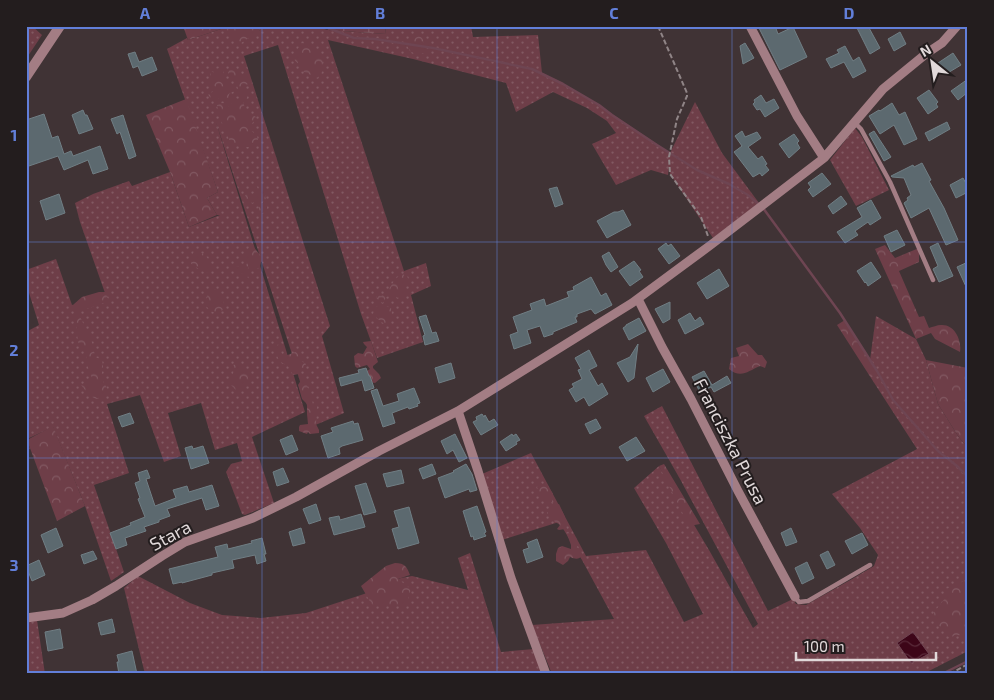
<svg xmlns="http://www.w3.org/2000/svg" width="994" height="700" font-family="'Exo 2',sans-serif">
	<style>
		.grass { fill: url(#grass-dots) }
		.forest { fill: url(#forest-crowns) }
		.wetland { fill: url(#wetland-marsh) }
		.water { fill: url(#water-waves); stroke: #6e4552 }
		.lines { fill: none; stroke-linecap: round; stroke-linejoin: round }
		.stream { stroke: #6e4552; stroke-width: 2.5 }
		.building { fill: #5c696f; stroke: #707e84 }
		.path { stroke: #908587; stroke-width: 2; stroke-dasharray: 5 2.5; stroke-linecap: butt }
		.service { stroke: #a37d84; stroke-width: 4.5 }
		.minor { stroke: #a37d84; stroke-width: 9 }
		.tertiary { stroke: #a37d84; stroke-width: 10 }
		.grid { fill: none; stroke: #627fd9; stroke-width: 1; stroke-opacity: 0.55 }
		.labels { text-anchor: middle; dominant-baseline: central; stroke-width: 4; stroke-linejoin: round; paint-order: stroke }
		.street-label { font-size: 18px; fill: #e1d9da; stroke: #231d1e }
		.neatline { fill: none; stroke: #627fd9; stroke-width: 2 }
		.grid-label { font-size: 16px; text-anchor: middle; font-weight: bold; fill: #627fd9 }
	</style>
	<defs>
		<pattern id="grass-dots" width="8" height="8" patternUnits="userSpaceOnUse" patternTransform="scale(1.25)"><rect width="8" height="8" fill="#6e3e48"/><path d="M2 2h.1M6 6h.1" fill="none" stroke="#825962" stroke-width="1.8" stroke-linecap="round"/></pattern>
		<pattern id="forest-crowns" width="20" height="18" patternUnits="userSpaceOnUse" patternTransform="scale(1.25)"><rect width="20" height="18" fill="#6e3e48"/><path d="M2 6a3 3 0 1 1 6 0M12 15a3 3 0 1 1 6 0" fill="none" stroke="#825962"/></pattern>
		<pattern id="wetland-marsh" width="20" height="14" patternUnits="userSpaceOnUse" patternTransform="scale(1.25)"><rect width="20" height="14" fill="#6e3e48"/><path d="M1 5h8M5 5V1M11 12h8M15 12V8" fill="none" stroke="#825962"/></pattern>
		<pattern id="water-waves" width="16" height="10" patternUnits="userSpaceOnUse" patternTransform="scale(1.25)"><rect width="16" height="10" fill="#3d0618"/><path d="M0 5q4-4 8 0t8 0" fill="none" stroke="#592a39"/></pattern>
	</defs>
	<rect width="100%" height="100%" fill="#403335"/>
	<path class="grass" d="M26 26H32L42 35 26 59Z
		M261 26H313L328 30 386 34 385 26H471L473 37 538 35 542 73 585 96 670 153 695 102 722 153 759 203 713 238 670 174 669 167 668 175 651 170 616 185 592 144 616 133 607 121 587 108 553 92 516 112 506 83 413 59 328 40 404 271 426 263 431 286 411 295 423 342 377 358 361 314 278 45 244 56 330 326 322 336 344 413 313 426 291 351 216 122 305 412 252 437 274 503 245 515 242 514 226 472 231 464 242 461 237 443 215 450 201 403 168 413 181 456 164 462 140 395 107 404 129 473 94 485 124 572 111 581 85 506 53 427 27 439 30 449 26 450V332L39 325 26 283V270L56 259 72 305 105 293 80 222 75 203 93 194 129 181 132 186 170 172 189 227 220 215H217L207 198 218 192 167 49 187 38 188 40 224 28 259 31Z
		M855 128 862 137 889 190 856 206 830 160Z
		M876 316 916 339 926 360 938 404 958 436 968 448V651L923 674H552L532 625 614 619 582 560 559 522 502 540 482 474 531 453 586 556 646 550 684 622 703 614 666 543 634 488 659 466 709 550 753 628 758 624 680 479 644 416 662 406 768 611 793 599 796 604 806 605 852 579 874 566 878 555 860 528 832 494 917 449 871 378 877 371 870 360Z
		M470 553 501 652 534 649 544 674H145L124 588 138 576 190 603 222 615 261 618 306 613 364 594 401 578 412 576 468 590 458 558Z
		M26 610 37 620 45 674H26Z"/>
	<path class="forest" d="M183 26H261L259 31 241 43 224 28 188 40Z
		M417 32 423 36 424 44V53L417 55 410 51 406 44 411 36Z
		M302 43 320 52 324 58 322 72 317 78 302 71 299 64 295 61 294 54Z
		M235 66 240 74H249L252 83 245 85C246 89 248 94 247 98 246 99 245 100 244 101 242 108 251 114 256 117L249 129C254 133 259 136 258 143L254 147H246L244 144 238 146 231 144C226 131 219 120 217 105L223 103 231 108 232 104C224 99 223 95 214 101L208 95 216 89 214 85 209 87 210 75 211 71 215 73 216 69 221 68 223 70 224 75 220 78 223 81 226 79 227 86 230 85 234 91 229 94 231 100 234 98 242 100 235 80 228 73 230 68Z
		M186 99 218 192 207 198 217 215 189 227 170 172 146 115Z
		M256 185 258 189 264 187 266 193 265 197 267 200V211L259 215 257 209 262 204 264 201 262 199 252 203 245 196 248 191 250 195 255 193Z
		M885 245 895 258 919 248V262L899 271 919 317 924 316 929 328C933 327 937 325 941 325 955 324 962 341 960 352L935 339 931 333 916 339 875 249Z
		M250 246H253C257 252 261 254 263 261L261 262 260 267C255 271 254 269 249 267L247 270 249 276 247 277 249 278 248 281 246 282 241 280 245 276 243 274C238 273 235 273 233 268L237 266 241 268 247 264 245 254Z
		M196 250C206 255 214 261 208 273L202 271 191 264 193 253Z
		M402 274 407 276 409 281 404 283V288L407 291 403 296 398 298 392 294 386 297 383 303 376 298 378 295 381 296C391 291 392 279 402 274Z
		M215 289C223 295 229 308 218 314L211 311 206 306 208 291Z
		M99 292H105L109 301 78 312 93 345 95 357 102 360 103 366 101 378 110 393 96 399 89 395 81 385 92 379 86 361 87 351 82 348 78 342 74 304 82 297Z
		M379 305H383L391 308C393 315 391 319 386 324L381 322 373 314 375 308Z
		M845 320 878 372 871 378 837 325Z
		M371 341 378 362 373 366V368L379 374 381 378 375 383 369 382 367 371 370 369 367 365 357 368 355 366 354 356 358 353 363 354 367 347 364 344 363 342Z
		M280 344 282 347 279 348 282 354 285 356 298 351 300 355V360L306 364 305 370 299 369V374L293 375 288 366C279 362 277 358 275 348L277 345Z
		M748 344 758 355H762L767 362 765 368 760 366C748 371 741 379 729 369L731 358 739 356 736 348Z
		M926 360 968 368V448L958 436 938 404Z
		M237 364C247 366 248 373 250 382L245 387 236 390 230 384 234 370 233 365Z
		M303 377 311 395 313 405 317 406 316 424 319 430V433L310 434 308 432 307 434 299 431V427L300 425 308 424 307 414V404L302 399 298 385Z
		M53 426 85 506 57 521 27 440Z
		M664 464 700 524 689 526 659 466Z
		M540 483 548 486 553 494 552 499 556 505 559 504 565 517C562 527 577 545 583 555 579 560 575 559 570 557L568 561 563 565 556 561V554L558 548 562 546 571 549V545L565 529 559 530 557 529 560 525 554 521 547 513 553 506V504L552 502C542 504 540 495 537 487Z
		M395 563C405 563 407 567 410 575L398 579 411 589 406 606 372 605 361 586 386 566Z
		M968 578V631L966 634 949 637C943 629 936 624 932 615L946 597V589L957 585Z"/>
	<path class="wetland" d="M326 26H385L386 34 328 30Z"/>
	<path class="water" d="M913 632 929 654 911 663 897 643Z"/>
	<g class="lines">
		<path class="stream" d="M323 26 354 38 375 39 433 48 532 69 563 84 599 105 612 115 657 145 697 170 729 184 748 195 763 208 840 313 877 371 893 400 938 451 957 466 968 477
			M192 27 196 26
			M942 674 968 661"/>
	</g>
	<path class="building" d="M758 26H775L778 34 793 27 807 57 780 70Z
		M856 26H868L880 48 870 54Z
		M900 32 906 44 894 51 888 39Z
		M745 43 754 58 743 64 740 46Z
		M845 46 853 61 859 57 866 71 853 78 844 62 831 68 826 59 839 53 837 50Z
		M135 52 139 62 152 57 157 70 142 76 138 66 133 68 128 54Z
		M953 53 961 65 946 74 938 63Z
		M968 79V92L958 100 951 91Z
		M929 90 938 102 936 104 938 107 928 114 917 98Z
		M761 95 766 103 774 99 779 108 765 117 760 109 757 110 753 104 755 102 754 100Z
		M892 103 899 115 905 112 917 139 904 145 894 125 880 134 869 116 879 110 880 111Z
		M83 110 85 115H87L93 129 79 134 72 115Z
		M44 114 52 138 58 136 64 154 71 151 73 156 100 146 108 169 93 174 88 160 64 170 58 156 26 167V120Z
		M123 115 136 156 129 159 120 132 117 134 111 119Z
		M947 122 950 129 929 141 925 133Z
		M742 131 745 137 757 132 761 138 748 147 758 159 762 156 767 164 765 165 769 170 762 176 760 173 753 177 734 152 742 146 735 136Z
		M874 131 891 157 884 161 869 134Z
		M794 134 799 141 797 143 800 148 789 158 779 144Z
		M922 163 931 180 929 181 944 208 958 240 946 245 929 208 911 218 904 203 908 200 907 198 911 195 904 178 892 177 891 176 913 165 914 167Z
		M822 173 831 184 813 197 808 190 811 187 808 183Z
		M963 178 968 187V192L956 198 950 185Z
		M557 187 563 204 555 207 549 189Z
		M59 194 65 213 46 220 40 201Z
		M841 196 847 204 833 214 828 206Z
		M871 200 881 218 870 225 868 222 855 231 858 235 845 243 837 232 862 217 857 208Z
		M623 210 631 225 607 238 597 221 614 212H618Z
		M897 230 905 245 891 252 884 236Z
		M666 243 668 246 671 244 680 256 669 264 658 249Z
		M938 243 953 276 939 282 933 269 938 266 930 247Z
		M609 252 618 267 611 272 606 265 602 256Z
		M634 261 641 270 639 271 643 277 630 286 619 271Z
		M871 262 881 277 868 286 866 282 865 283 857 271Z
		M968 262V291L957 267Z
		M719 269 729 286 707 299 697 283Z
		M591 277 601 296 606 293 612 305 595 314 591 309 577 314V317H575L577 322 553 332V334L544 337 540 326 527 330 531 343 514 349 510 335 518 332 513 317 532 310 530 304 544 299 546 306 569 297 567 292 574 290 573 287Z
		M670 302V319L663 323 655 309Z
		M690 313 695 321 700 317 704 324 685 334 678 320Z
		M426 315 432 333 436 332 439 341 425 345 423 336 425 335 419 317Z
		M639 318 646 331 629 340 623 328 626 326V325Z
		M638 344 634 378 628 382 617 363 630 357Z
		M589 350 597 366 589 370 598 386 602 383 608 394 589 406 584 397 576 402 569 390 574 387 572 384 582 379 578 370 581 369 575 358Z
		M451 363 455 378 439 383 435 368Z
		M366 368 369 376H370L374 388 365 391 362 380 341 386 339 378 359 373 358 370Z
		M663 369 670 382 653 392 646 378Z
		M704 371 712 385 727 376 731 383 714 392 711 387 700 392 692 377Z
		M414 388 420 403 417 404 418 406 409 409 408 407 392 413 395 423 383 427 371 391 377 389 383 406 399 401 397 394Z
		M130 413 134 423 122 427 118 417Z
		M482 414 484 417 485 415 489 422 494 419 498 425 481 435 473 422 477 420 476 417Z
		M596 419 601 428 590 434 585 424Z
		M353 421 354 424 358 423 363 440 342 446 339 448 340 454 328 458 321 436 333 432 331 428Z
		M455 434 467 458 459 462 453 450 447 454 441 441Z
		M512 434 513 436 516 434 520 440 516 442 517 444 506 451 500 442Z
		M292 435 298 450 286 455 280 440Z
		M636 437 645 451 627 461 619 447Z
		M192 446 193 449 203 446 209 463 191 469 185 448Z
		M432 464 436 474 423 479 419 469Z
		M466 464 472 474 477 490 470 492 469 489 445 498 438 478 454 472 453 471Z
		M283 468 289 482 277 486 273 472Z
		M147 470 150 478 146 479 155 506 176 498 173 490 187 486 189 492 212 485 219 506 206 510 202 498 167 509 170 516 159 520V522L144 527 146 531 125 538 127 545 116 549 110 533 131 525 130 523 145 517 138 499 140 498 135 483 140 481 138 473Z
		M401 470 404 483 387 487 383 474Z
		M366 483 376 512 364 515 355 486Z
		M316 504 321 520 309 524 303 509Z
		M477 506 486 532 484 533 486 536 474 540 473 536 471 537 463 511Z
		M409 507 419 543 398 549 392 529 399 527 394 511Z
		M361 514 365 527 334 535 329 518 339 516 340 520Z
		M56 528 63 546 48 553 41 535Z
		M301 528 305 543 293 546 289 532Z
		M791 528 797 542 786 546 781 533Z
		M862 533 868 545 852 554 845 541Z
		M262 538 266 554H264L266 561 257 564 255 555 232 560 234 568 212 573V575L182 583V582L173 584 169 569 218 557 215 547 227 544 228 549 252 543 251 541Z
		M537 539 543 557 527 563 523 550 529 548 527 543Z
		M93 551 97 559 84 564 81 555Z
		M828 551 835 565 827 569 820 555Z
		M39 560 45 575 32 581 26 566Z
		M807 562 814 578 802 584 795 568Z
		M112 619 115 632 101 635 98 623Z
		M60 629 63 648 48 651 45 632Z
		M132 651 137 674H119L117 662H119L117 655Z"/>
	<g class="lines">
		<path class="path" d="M658 26 687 93V96L677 119 669 157 670 174 701 217 708 236
			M950 674 968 664"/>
		<path class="service" d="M855 123 861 129 890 182 933 280
			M795 597 799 602 808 601 870 565"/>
		<path class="minor" d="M750 26 797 116 824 158
			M638 299 662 347 691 399 738 491 795 597
			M458 411 478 471 511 578 546 674
			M26 618 63 613 92 600 116 586 162 556 185 542 253 518 296 497 379 451 458 411 632 303 712 244 824 158 883 89 927 53 942 43 957 26"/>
		<path class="tertiary" d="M26 77 60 26"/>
	</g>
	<path class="grid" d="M262 26V674M497 26V674M732 26V674M26 242H968M26 458H968"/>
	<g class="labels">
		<g class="street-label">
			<text transform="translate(731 441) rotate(63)">Franciszka Prusa</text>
			<text transform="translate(170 535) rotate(-28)">Stara</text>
		</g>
	</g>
	<rect width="994" height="700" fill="none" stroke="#231d1e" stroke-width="55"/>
	<g transform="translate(932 62) rotate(330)" stroke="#231d1e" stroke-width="4" paint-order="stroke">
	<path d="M0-4L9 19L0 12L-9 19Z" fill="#e1d9da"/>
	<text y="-8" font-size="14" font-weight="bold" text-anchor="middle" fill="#e1d9da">N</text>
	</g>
	<path d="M796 652v8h140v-8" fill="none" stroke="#e1d9da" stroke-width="2.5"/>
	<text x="804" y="652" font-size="15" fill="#e1d9da" stroke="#231d1e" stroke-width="4" paint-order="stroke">100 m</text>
	<rect x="28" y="28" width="938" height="644" class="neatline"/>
	<g class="grid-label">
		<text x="145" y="19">A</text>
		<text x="380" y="19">B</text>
		<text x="614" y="19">C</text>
		<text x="849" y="19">D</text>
		<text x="14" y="141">1</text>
		<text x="14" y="356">2</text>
		<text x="14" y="571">3</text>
	</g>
</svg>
